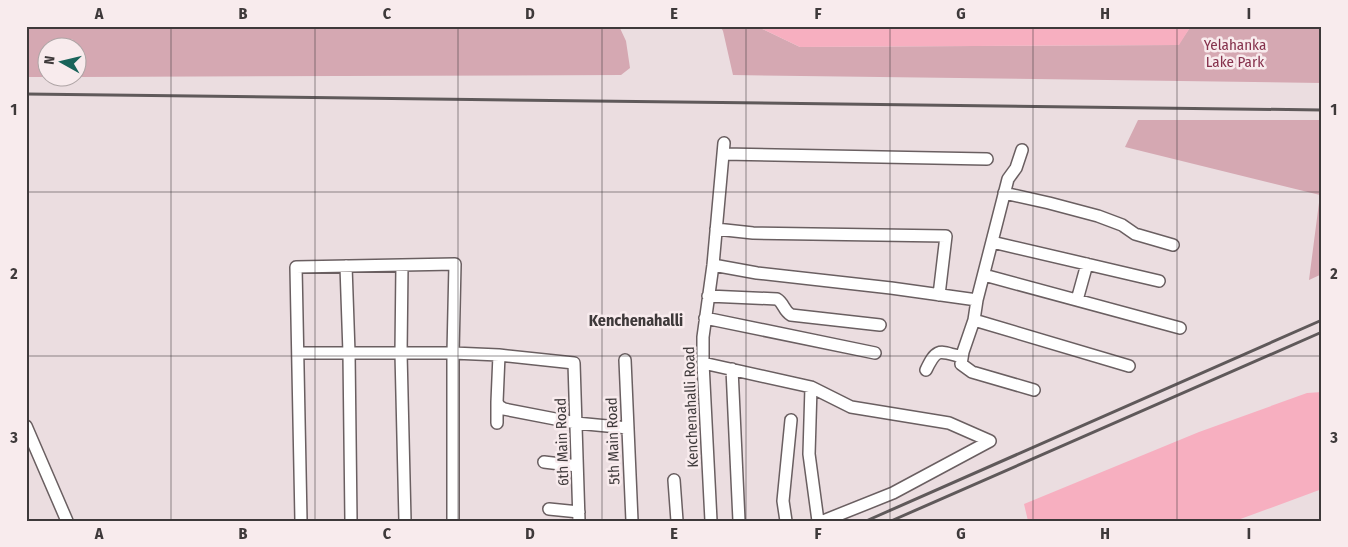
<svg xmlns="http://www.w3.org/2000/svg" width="1348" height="547" font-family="'Fira Sans Condensed',sans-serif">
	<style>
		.green { fill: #d5a8b2 }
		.water { fill: #f7afc0 }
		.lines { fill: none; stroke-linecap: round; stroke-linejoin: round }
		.minor-casing { stroke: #6a5f61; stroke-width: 14 }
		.minor { stroke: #fff; stroke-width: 11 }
		.rail { stroke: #5f595a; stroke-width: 3 }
		.grid { fill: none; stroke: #3e393a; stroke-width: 1; stroke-opacity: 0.55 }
		.labels { text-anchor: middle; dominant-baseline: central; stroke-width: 5; stroke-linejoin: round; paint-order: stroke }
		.park-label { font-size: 15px; fill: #86324d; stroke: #f8ebed }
		.street-label { font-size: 15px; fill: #3e393a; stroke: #f8ebed }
		.neighbourhood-label { font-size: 16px; font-weight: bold; fill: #3e393a; stroke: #f8ebed }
		.neatline { fill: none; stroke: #3e393a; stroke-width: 2 }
		.grid-label { font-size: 16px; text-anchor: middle; font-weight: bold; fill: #3e393a }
	</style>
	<rect width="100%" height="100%" fill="#ebdde0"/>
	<path class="green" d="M26 26H619L626 41 630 68 621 75 78 77V48H48L47 77H26Z
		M720 26H756L800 47 1178 45 1191 26H1322V83L733 75 723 31Z
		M1138 120H1322V274L1309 280 1320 195 1125 147Z"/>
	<path class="water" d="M756 26H1191L1179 45 800 47Z
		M1322 392V489L1235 521H1028L1024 504 1199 432 1307 393Z"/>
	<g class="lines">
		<defs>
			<path id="minor" d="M723 154 987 159
				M1004 193 1049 203 1098 216 1122 225 1135 234 1173 245
				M716 229 753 233 946 236 939 295
				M992 242 1159 281
				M402 265 401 353 405 521
				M713 265 757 273 891 288 977 300 1008 179 1016 168 1022 150
				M346 266 349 353H453L499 355 574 363 579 521
				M984 275 1180 328
				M708 296 777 299C784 303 783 310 791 315L880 325
				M977 300 974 320 1129 366
				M1077 300 1087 264
				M705 318 875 353
				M974 320 963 352 961 364 972 372 1034 390
				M298 353H349L351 521
				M499 355 497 402 499 406 504 409 576 423 628 428
				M625 360 632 521
				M703 363 811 387 851 407 949 423 990 441 893 493 823 521
				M732 369 739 521
				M926 370C937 347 939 351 962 357
				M811 387 809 454 818 521
				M497 423V402
				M26 426 67 521
				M544 462 577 466
				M674 480 677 521
				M549 509 579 512
				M301 521 296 267 455 264 453 353V521
				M711 521 703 363V337L713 265 724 143
				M786 521 783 501 791 420"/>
		</defs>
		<use href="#minor" class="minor-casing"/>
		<use href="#minor" class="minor"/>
		<path class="rail" d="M26 94 1322 110
			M866 521 1322 320
			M891 521 1322 332"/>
	</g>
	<path class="grid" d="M171 26V521M315 26V521M458 26V521M602 26V521M746 26V521M890 26V521M1033 26V521M1177 26V521M26 192H1322M26 356H1322"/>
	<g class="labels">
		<g class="park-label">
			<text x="1235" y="45">Yelahanka<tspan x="1235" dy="17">Lake Park</tspan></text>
		</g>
		<g class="street-label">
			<text transform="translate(691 407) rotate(-92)">Kenchenahalli Road</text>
			<text transform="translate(613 441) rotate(-92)">5th Main Road</text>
			<text transform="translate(562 442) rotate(-92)">6th Main Road</text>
		</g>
		<g class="neighbourhood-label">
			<text x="636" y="320">Kenchenahalli</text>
		</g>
	</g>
	<rect width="1348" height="547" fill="none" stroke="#f8ebed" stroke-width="55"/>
	<g transform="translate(62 62) rotate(278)"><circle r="24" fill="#f8ebed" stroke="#aea4a5"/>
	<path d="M0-4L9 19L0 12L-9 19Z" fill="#19635a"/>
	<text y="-8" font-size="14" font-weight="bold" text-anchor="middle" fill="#3e393a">N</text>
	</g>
	<rect x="28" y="28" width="1292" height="492" class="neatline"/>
	<g class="grid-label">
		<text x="99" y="19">A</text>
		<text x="243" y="19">B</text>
		<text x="387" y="19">C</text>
		<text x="530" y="19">D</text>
		<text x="674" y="19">E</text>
		<text x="818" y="19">F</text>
		<text x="961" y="19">G</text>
		<text x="1105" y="19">H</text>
		<text x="1249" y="19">I</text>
		<text x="14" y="115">1</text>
		<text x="1334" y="115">1</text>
		<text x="14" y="279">2</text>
		<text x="1334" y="279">2</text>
		<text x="14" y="443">3</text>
		<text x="1334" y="443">3</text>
		<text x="99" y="539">A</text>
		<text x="243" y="539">B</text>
		<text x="387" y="539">C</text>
		<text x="530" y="539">D</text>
		<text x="674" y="539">E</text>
		<text x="818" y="539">F</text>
		<text x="961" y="539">G</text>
		<text x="1105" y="539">H</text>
		<text x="1249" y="539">I</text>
	</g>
</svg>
